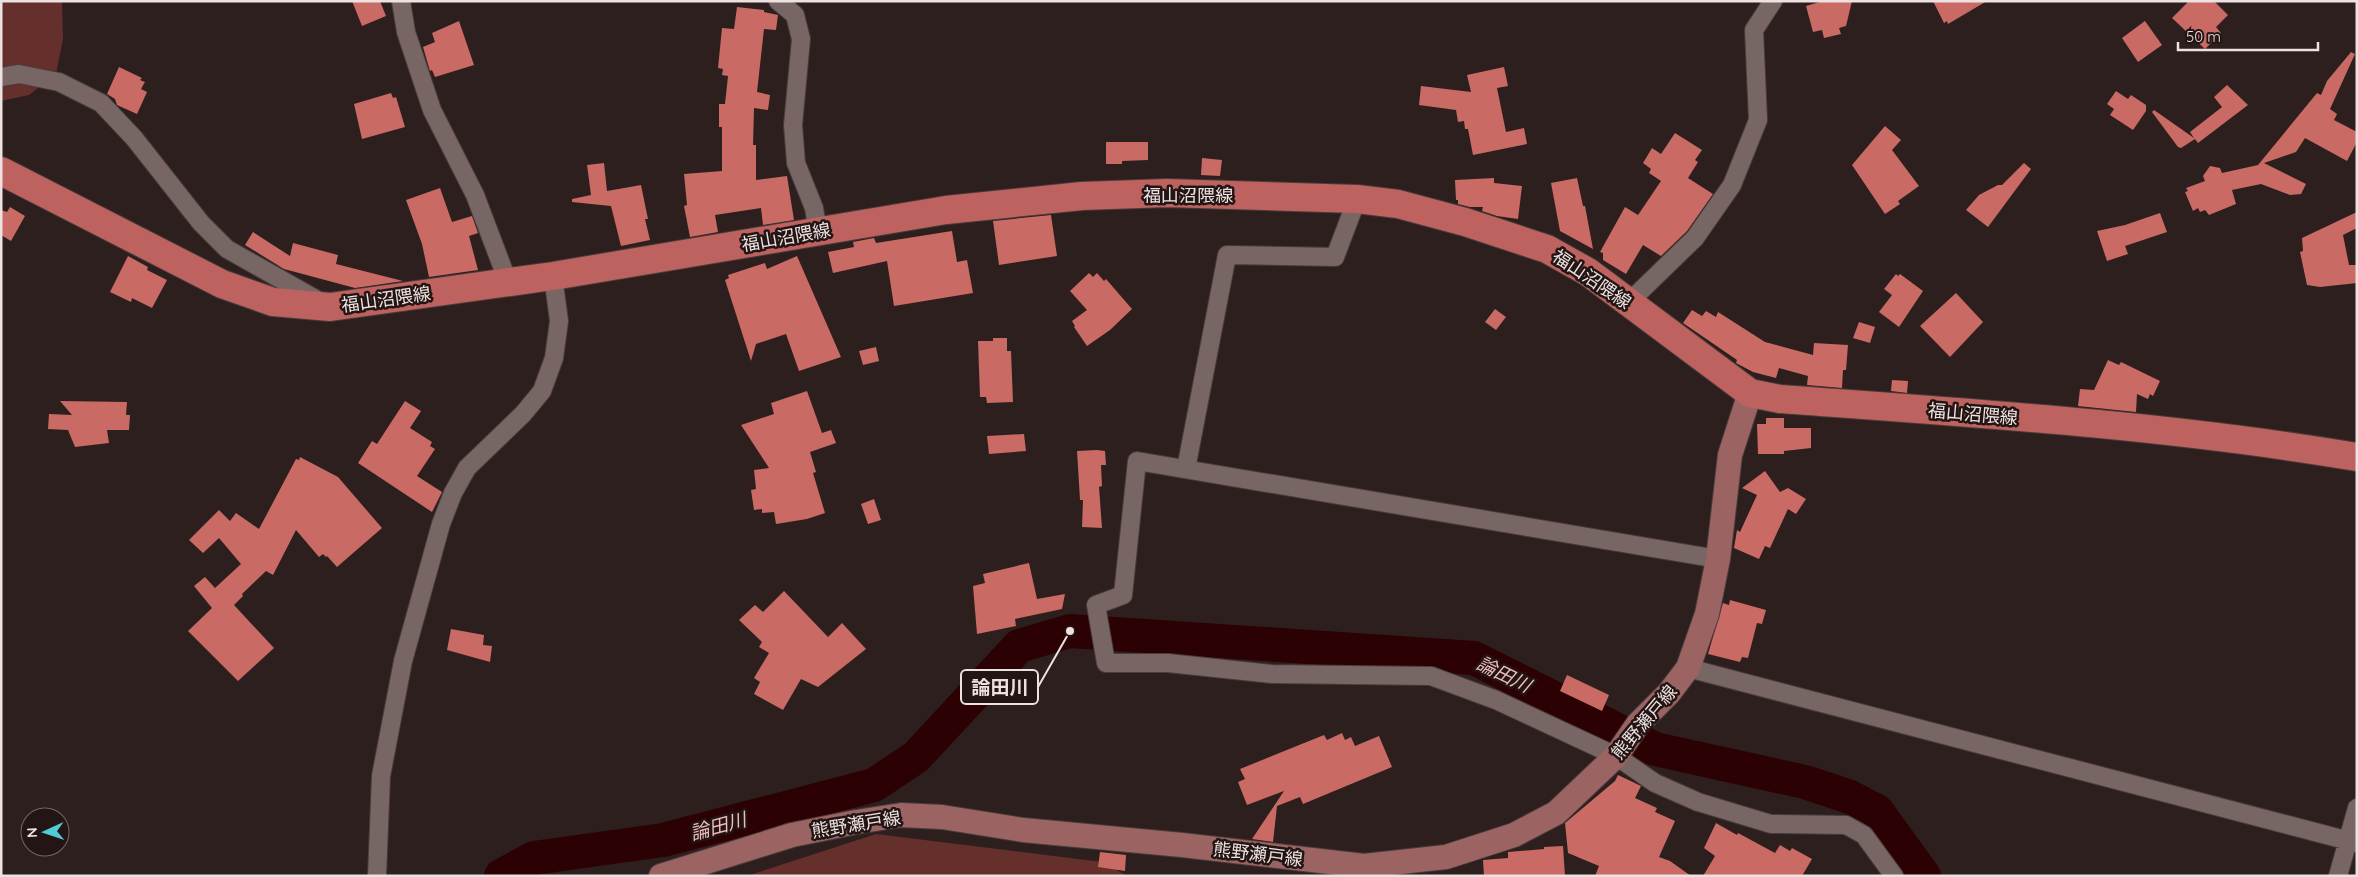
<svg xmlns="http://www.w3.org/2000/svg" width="2358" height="877" font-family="Quicksand,'Noto Sans JP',sans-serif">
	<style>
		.green { fill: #652f2c }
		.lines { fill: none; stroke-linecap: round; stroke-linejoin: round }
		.river { stroke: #2b0103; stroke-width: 34 }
		.building { fill: #c96a65 }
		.minor-casing { stroke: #493c3c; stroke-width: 20 }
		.secondary-casing { stroke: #493c3c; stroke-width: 26 }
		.primary-casing { stroke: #493c3c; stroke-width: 30 }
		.minor { stroke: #786664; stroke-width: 18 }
		.secondary { stroke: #9b6462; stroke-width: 24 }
		.primary { stroke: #be6260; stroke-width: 28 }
		.labels { text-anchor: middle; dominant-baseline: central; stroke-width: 5; stroke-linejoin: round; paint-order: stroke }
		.street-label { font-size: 18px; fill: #ede2e1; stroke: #231514 }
		.water-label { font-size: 19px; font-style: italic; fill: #f1bdb8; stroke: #231514 }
		.leader { fill: none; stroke: #ede2e1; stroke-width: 2 }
		.callout-dot { fill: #ede2e1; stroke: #231514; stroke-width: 2 }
		.callout { fill: #231514; stroke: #ede2e1; stroke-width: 2 }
		.callout-label { font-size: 19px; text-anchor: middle; font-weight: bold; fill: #ede2e1 }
	</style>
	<rect width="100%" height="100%" fill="#2d1f1d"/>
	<path class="green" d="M1 1H62L63 39 56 74 29 95 1 101Z
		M876 834 1102 862 1127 876H747Z"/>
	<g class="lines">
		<path class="river" d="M501 876 534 858 663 840 874 785 916 757 1019 646 1070 631 1474 658 1655 749 1805 782 1850 797 1877 811 1924 876"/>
	</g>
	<path class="building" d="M352 1H380L386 16 362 26Z
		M1823 1H1852L1846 26 1839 28 1841 34 1824 38 1822 30 1813 32 1806 6Z
		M1933 1H1987L1948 24 1947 21 1944 23Z
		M2189 1H2214L2228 15 2216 27 2221 33 2205 49 2172 18Z
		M737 7 764 10V12L778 15 776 30 764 29 757 92 770 95 768 110 754 108 753 145H756V180L787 176 794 220 763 225 761 208 715 215 718 232 690 237 684 206 687 205 684 174 722 171V127H719V104H725L728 76 722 75 723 69 718 68 722 28 734 29Z
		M459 21 474 65 435 77 432 70 430 71 423 47 435 42 432 33Z
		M2145 21 2162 45 2138 62 2122 38Z
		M2351 52 2355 54 2330 109 2337 114 2334 120 2357 132V142L2347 161 2305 138 2296 152 2264 163 2306 184 2301 194 2290 195 2261 184 2232 190 2236 204 2209 215 2205 210 2200 212 2198 208 2193 211 2185 192 2188 191 2186 188 2205 181 2203 176 2210 166 2220 168 2222 173 2258 165 2317 93 2321 95 2327 81Z
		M119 67 142 78 140 80 145 82 141 89 147 92 137 114 117 105 115 99 107 94Z
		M1504 67 1508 86 1497 88 1506 132 1524 128 1527 144 1473 155 1468 129H1465L1464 121 1458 122 1456 110 1419 105 1421 86 1471 92 1467 75Z
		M2227 85 2248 105 2198 143 2195 139 2181 148 2178 147 2152 112 2154 110 2194 138 2190 132 2222 107 2214 97Z
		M2116 91 2128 99 2131 95 2146 105V111L2133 130 2110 115 2114 109 2107 104Z
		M391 93 393 98 396 97 405 127 362 139 354 104Z
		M1885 126 1901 140 1892 150 1919 186 1898 201 1900 204 1885 214 1852 165Z
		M1675 133 1702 150 1695 160 1698 162 1688 178 1713 194 1687 231 1661 256 1643 245 1626 274 1603 260V253L1600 252 1625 207 1638 215 1661 181 1649 173 1651 169 1643 163 1652 148 1661 154Z
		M1106 142H1148V160L1122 161V164H1106Z
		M1202 158 1222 160 1220 176 1201 175Z
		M604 163 607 191 641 185 648 219H645L650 240 621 246 611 206 572 202V199L591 195 587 165Z
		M2024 163 2031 169 1988 227 1966 210 1979 195 1998 185H2002Z
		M1494 178V183L1522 186 1518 219 1497 216 1482 211 1483 207H1470L1458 204V200H1456L1455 180Z
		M1577 178 1583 206H1585L1593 249 1560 231 1551 183Z
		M440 188 452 222 472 216 478 233 469 236 478 270 429 277 422 244 406 200Z
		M10 207 25 216 11 241 1 235V210L7 212Z
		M2357 212V228L2343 235 2349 265H2357V283L2320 287 2307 285 2300 252 2303 251 2302 238Z
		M2160 213 2167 232 2125 246 2128 254 2107 261 2097 231 2125 225Z
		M1051 215 1057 256 999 265 993 221Z
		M952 231 957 262 967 260 973 293 894 306 887 261 833 273 828 252 854 247 853 242 874 238 876 243Z
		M253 232 290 256 293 243 338 255 336 264 403 281 355 288 284 269 245 245Z
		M128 256 148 267 147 270 167 280 152 308 132 298 131 302 110 292Z
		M797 256 841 357 799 371 786 334 756 344 751 361 725 280 729 278 728 275 765 263 767 269Z
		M1089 273 1093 277 1097 273 1104 281 1106 279 1132 309 1110 330 1087 346 1074 327 1075 326 1072 321 1087 310 1070 291Z
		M1896 274 1898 276 1900 274 1923 291 1899 327 1879 312 1892 295 1884 289Z
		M1956 293 1983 322 1950 357 1920 326Z
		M1495 309 1506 317 1496 330 1485 322Z
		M1692 310 1702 316 1706 311 1716 317 1718 312 1765 342 1813 355 1814 343 1848 345 1846 370H1843L1842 388 1807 385 1808 376 1779 368 1776 378 1753 372 1736 363 1737 360 1683 323Z
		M1859 322 1875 327 1870 343 1853 338Z
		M993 338H1007V351H1011L1013 402 987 403 986 397H980L978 341H993Z
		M876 347 879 361 863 365 859 351Z
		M2108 360 2119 365 2121 362 2160 381 2153 396 2150 394 2148 399 2137 394 2136 412 2078 406 2080 389 2094 390Z
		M1892 380 1908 381 1907 393 1891 391Z
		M807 391 822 433 831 430 836 443 810 452 816 472 813 473 825 513 807 519 776 524 774 512 762 513V509L754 510 751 490 756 489 754 470 769 468 741 425 774 414 771 403Z
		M60 401 127 402 126 415H130L129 430H107L109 443 75 447 68 430 48 429 49 414 72 415Z
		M405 401 421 411 410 428 432 442 430 446 435 449 417 476 442 492 432 512 358 463 372 441 377 444Z
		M1766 418H1784V428H1811V448L1784 451V454H1758L1757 424H1766Z
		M1024 434 1026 451 989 454 987 436Z
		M1097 450 1105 451 1106 465H1101L1102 486 1099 487 1102 528 1082 527 1083 500H1080L1077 451Z
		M300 457 338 477 382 528 337 567 327 556 326 557 323 554 319 557 296 530 273 575 266 571 242 594 243 596 234 605 274 648 238 681 188 631 212 608 194 586 205 577 215 588 241 564 219 538 203 553 189 540 219 510 230 521 236 513 259 529 296 459 299 460Z
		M1765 471 1780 492 1788 488 1806 499 1796 514 1788 509 1770 548 1765 546 1759 559 1734 548 1737 530 1740 532 1757 495 1742 488Z
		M874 499 881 520 868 524 861 504Z
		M1029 563 1037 599 1065 594 1062 609 1015 619 1016 626 977 634 973 586 985 583 983 574Z
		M784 591 828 637 842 623 866 649 818 687 801 679 783 710 754 694 760 682 754 678 769 653 759 647 762 642 739 620 755 605 763 612Z
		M1730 600 1766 610 1762 624 1757 623 1748 658 1742 657 1740 662 1708 654 1723 603 1729 605Z
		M451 629 484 635 483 645 492 646 490 662 447 650Z
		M1567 675 1609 695 1602 711 1560 691Z
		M1342 733 1345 740 1351 737 1355 746 1379 736 1392 767 1303 804 1300 797 1277 806 1273 842 1252 839 1284 791 1247 805 1238 782 1245 779 1240 769 1324 735 1327 740Z
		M1618 775 1641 786 1635 798 1657 808 1655 812 1675 821 1659 857 1670 861 1691 876H1595L1599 866 1568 853 1565 823 1615 781Z
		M1716 823 1737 835 1738 833 1775 853 1780 845 1790 851 1792 848 1812 859 1802 876H1703L1715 856 1704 848Z
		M1563 846 1565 876H1484L1483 860 1508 858V852L1544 849V847Z
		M1100 852 1126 855 1125 871 1098 867Z"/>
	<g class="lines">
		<defs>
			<path id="minor" d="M401 1 406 32 432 110 475 195 508 282
				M778 1 795 15 801 39 793 125 796 163 814 208 818 232
				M1 77 19 74 59 82 101 103 134 138 201 223 227 249 321 302
				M1628 303 1695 238 1732 185 1758 120 1754 30 1773 1
				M1186 469 1227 255 1335 257 1357 199
				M1718 559 1137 461 1123 595 1096 605 1106 663H1168L1272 674 1431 676 1496 700 1616 756 1655 783 1698 802 1771 824 1846 825 1864 835 1894 876
				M1688 668 2357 843
				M377 876 381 776 403 661 441 524 453 493 467 468 523 414 542 391 554 358 559 321 553 276
				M2338 876 2357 808"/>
			<path id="secondary" d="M661 876 792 835 856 822 901 815 942 817 1023 830 1182 845 1364 866 1446 857 1514 835 1556 813 1616 756 1638 724 1669 693 1688 668 1707 614 1718 559 1730 455 1750 393"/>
			<path id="primary" d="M1 171 222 284 273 302 330 307 553 276 946 210 1082 196 1167 193 1357 199 1398 204 1465 222 1547 249 1588 272 1750 393 1780 399C1973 413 2166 425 2357 457"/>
		</defs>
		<use href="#minor" class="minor-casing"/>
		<use href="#secondary" class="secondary-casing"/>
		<use href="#primary" class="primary-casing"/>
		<use href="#minor" class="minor"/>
		<use href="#secondary" class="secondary"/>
		<use href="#primary" class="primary"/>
	</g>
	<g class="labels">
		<g class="street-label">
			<text x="1188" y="195">福山沼隈線</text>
			<text transform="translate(786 237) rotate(-10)">福山沼隈線</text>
			<text transform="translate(1592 279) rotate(34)">福山沼隈線</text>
			<text transform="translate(386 299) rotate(-8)">福山沼隈線</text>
			<text transform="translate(1973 414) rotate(5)">福山沼隈線</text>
			<text transform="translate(1644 722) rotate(-50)">熊野瀬戸線</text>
			<text transform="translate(856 824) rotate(-9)">熊野瀬戸線</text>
			<text transform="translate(1258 854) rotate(7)">熊野瀬戸線</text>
		</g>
		<g class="water-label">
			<text transform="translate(1504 674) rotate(26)">論田川</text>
			<text transform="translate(718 826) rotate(-15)">論田川</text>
		</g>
	</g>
	<path class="leader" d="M1070 631L1038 687"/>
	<circle class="callout-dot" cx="1070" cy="631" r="5"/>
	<rect class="callout" x="961" y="670" width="77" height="34" rx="5"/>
	<g class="callout-label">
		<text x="1000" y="694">論田川</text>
	</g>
	<rect width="2358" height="877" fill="none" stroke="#ede2e1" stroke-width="5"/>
	<g transform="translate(45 832) rotate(267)"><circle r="24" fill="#231514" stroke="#746766"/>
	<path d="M0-4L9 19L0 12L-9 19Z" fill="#52cbd7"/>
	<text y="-8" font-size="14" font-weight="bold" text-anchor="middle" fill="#ede2e1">N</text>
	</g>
	<path d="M2178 42v8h140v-8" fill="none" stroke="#ede2e1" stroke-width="2.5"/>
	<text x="2186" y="42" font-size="15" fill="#ede2e1" stroke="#231514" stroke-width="4" paint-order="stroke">50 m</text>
</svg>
